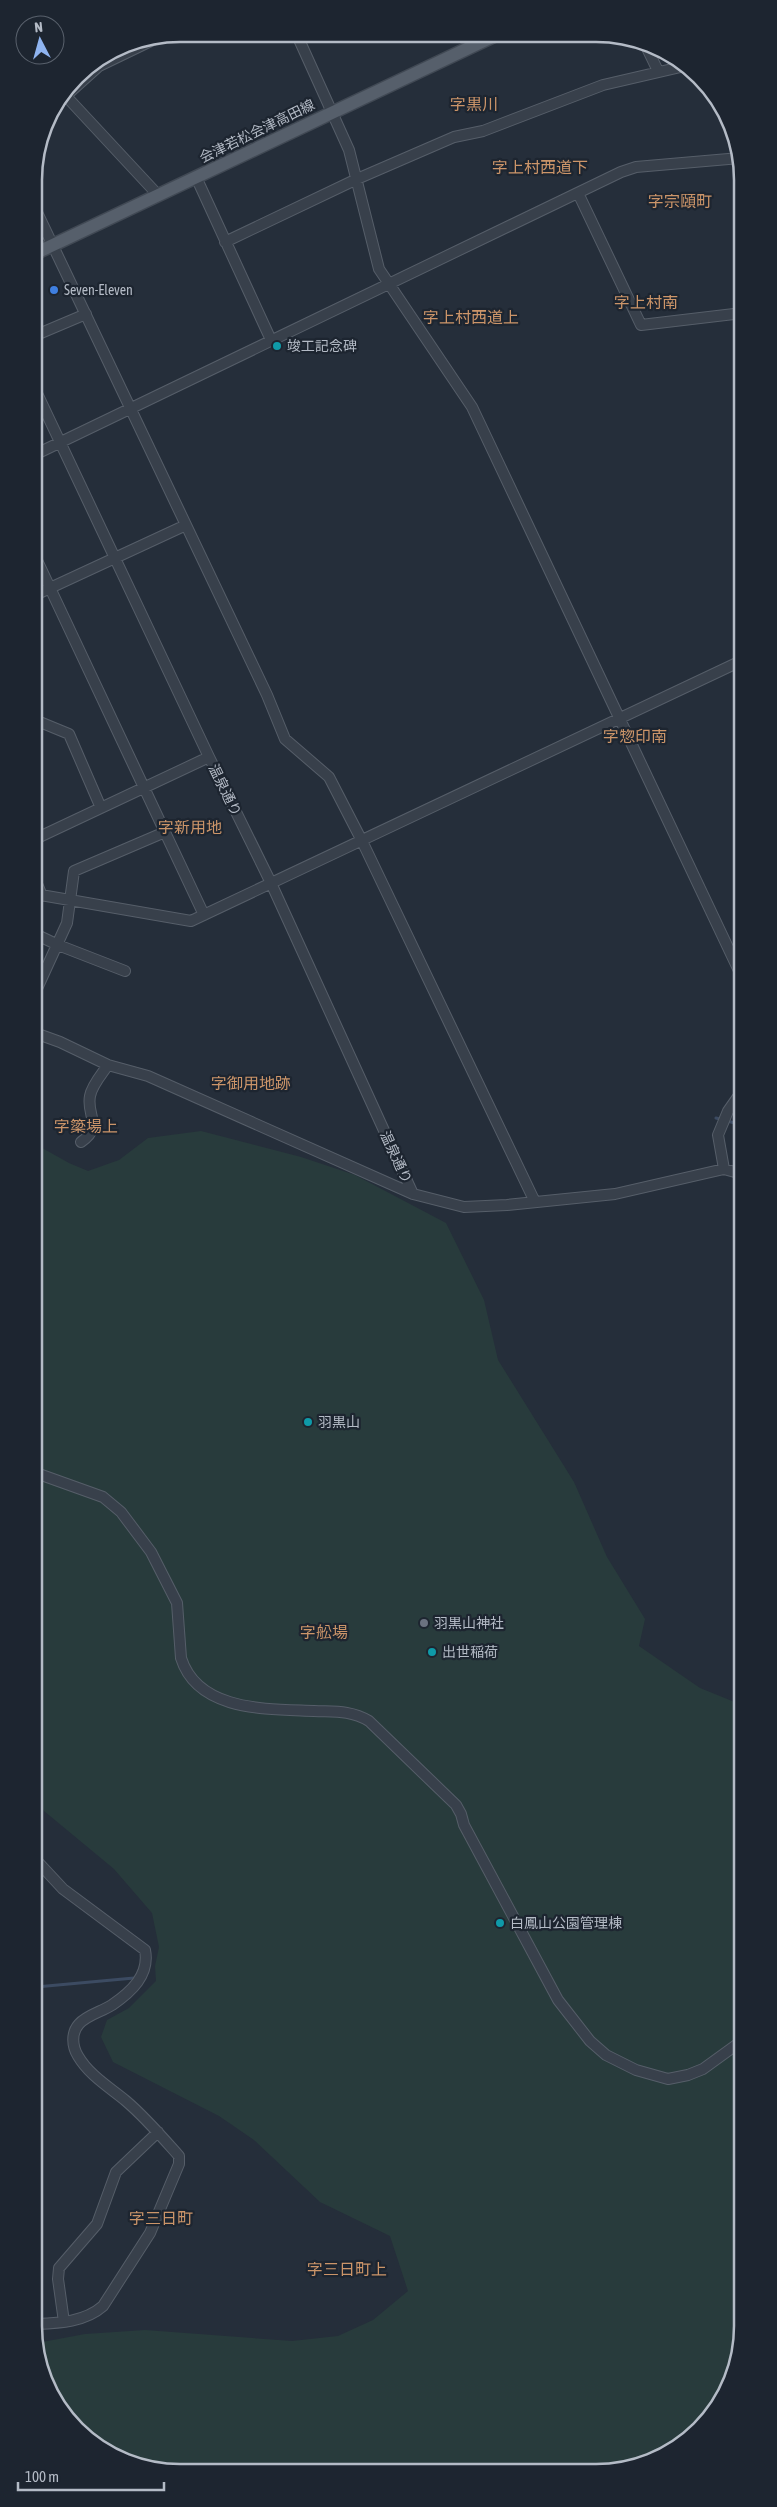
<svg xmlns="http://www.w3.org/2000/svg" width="777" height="2507" font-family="'Asap Condensed','Noto Sans JP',sans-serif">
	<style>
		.green { fill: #283b3c }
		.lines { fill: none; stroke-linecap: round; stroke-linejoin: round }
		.stream { stroke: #3c4b62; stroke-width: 3 }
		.minor-casing { stroke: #565e69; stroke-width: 12 }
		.major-casing { stroke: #414954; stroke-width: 15 }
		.minor { stroke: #38404b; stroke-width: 10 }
		.major { stroke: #565f6b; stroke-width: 12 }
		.shop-dot { fill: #3f7fe0; stroke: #1d2530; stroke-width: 2 }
		.culture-dot { fill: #0f9aa8; stroke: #1d2530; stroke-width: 2 }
		.worship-dot { fill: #6b7280; stroke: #1d2530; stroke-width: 2 }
		.labels { text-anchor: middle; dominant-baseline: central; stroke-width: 4.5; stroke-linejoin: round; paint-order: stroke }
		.street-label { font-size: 14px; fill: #b4bbc6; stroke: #1d2530 }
		.poi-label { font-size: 14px; fill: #b4bbc6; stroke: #1d2530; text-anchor: start }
		.quarter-label { font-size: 16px; fill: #cc9569; stroke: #1d2530 }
		.rim { fill: none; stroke: #b4bbc6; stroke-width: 2.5 }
	</style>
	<rect width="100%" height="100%" fill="#252e3a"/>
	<path class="green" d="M201 1131 301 1157 355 1175 446 1223 484 1300 498 1360 574 1482 607 1557 645 1619 639 1646 700 1688 742 1705 743 2335 732 2383 707 2423 669 2454 625 2470H152C141 2466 127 2464 116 2458 76 2439 37 2388 37 2343L85 2334 145 2330 292 2341 338 2336 373 2320 408 2291 390 2236 320 2202 254 2140 219 2116 113 2062 101 2037 107 2020 129 2008 156 1981 155 1966 159 1947 152 1913 114 1869 44 1811 36 1798 35 1144 69 1163 88 1171 119 1160 148 1138Z"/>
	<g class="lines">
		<path class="stream" d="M716 1118 742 1125
			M36 1987 134 1978"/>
		<defs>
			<path id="minor" d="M297 35 349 150 379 269 472 407 741 975
				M645 44 658 71
				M65 95 158 195
				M60 101 99 66 157 38
				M196 177 271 340
				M578 193 641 325 734 314 741 316
				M34 206 267 695 285 739 329 777 362 841 535 1202
				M225 242 357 179 454 137 483 131 603 85 685 66
				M34 336 86 314
				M34 387 209 757 271 883 413 1194
				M34 455 621 172 636 167 740 158
				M34 554 204 915
				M35 595 186 525
				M35 720 69 734 101 808
				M35 839 209 757
				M35 879 42 896
				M35 894 191 921 741 661
				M35 934 58 945 125 971
				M35 993 67 923 74 871 165 832
				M35 1033 60 1042 108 1065 148 1076 413 1194 464 1207 507 1205 615 1194 724 1169 742 1174
				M81 1142C104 1126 86 1116 90 1096 92 1085 102 1074 108 1065
				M724 1169 718 1135 728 1111 742 1091
				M36 1473 103 1497 121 1512 151 1552 177 1603 181 1658C198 1712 268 1709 314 1711 334 1712 350 1710 369 1721L456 1805 461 1814 464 1825 558 2000 590 2041 606 2055 636 2070 668 2079 688 2075 703 2069 743 2040
				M36 1860 63 1889 145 1950C150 1975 131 1992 112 2005 101 2012 87 2015 79 2024 71 2033 72 2046 78 2056 89 2075 109 2087 126 2101 145 2117 162 2137 179 2156V2164L150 2233 103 2306C85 2322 59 2323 36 2324
				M64 2322 58 2279 59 2268 97 2224 116 2172 158 2132"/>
			<path id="major" d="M34 254 494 36"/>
		</defs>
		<use href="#minor" class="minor-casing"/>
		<use href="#major" class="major-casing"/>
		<use href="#minor" class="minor"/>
		<use href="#major" class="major"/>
	</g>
	<circle class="shop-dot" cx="54" cy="290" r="5"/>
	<g class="culture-dot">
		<circle cx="277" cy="346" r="5"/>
		<circle cx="308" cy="1422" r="5"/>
		<circle cx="432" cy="1652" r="5"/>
		<circle cx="500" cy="1923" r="5"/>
	</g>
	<circle class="worship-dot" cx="424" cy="1623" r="5"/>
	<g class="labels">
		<g class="street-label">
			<text transform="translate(257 131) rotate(-26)">会津若松会津高田線</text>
			<text transform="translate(225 790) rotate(64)">温泉通り</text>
			<text transform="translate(396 1157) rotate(65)">温泉通り</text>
		</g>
		<g class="poi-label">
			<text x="64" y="290">Seven-Eleven</text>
			<text x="287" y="346">竣工記念碑</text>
			<text x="318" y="1422">羽黒山</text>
			<text x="434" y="1623">羽黒山神社</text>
			<text x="442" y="1652">出世稲荷</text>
			<text x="510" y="1923">白鳳山公園管理棟</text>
		</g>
		<g class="quarter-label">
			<text x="474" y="104">字黒川</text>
			<text x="540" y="167">字上村西道下</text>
			<text x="680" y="201">字宗頤町</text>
			<text x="646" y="302">字上村南</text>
			<text x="471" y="317">字上村西道上</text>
			<text x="635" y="736">字惣印南</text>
			<text x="190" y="827">字新用地</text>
			<text x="251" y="1083">字御用地跡</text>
			<text x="86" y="1126">字簗場上</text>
			<text x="324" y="1632">字舩場</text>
			<text x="161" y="2218">字三日町</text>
			<text x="347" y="2269">字三日町上</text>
		</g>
	</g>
	<path d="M0 0H777V2507H0ZM180 42H596A138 138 0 0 1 734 180V2326A138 138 0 0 1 596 2464H180A138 138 0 0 1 42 2326V180A138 138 0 0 1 180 42Z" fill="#1d2530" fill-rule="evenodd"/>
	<path class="rim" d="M180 42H596A138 138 0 0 1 734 180V2326A138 138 0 0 1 596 2464H180A138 138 0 0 1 42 2326V180A138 138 0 0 1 180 42Z"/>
	<g transform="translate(40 40) rotate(354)"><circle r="24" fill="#1d2530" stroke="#59616c"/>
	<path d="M0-4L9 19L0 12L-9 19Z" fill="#8fb4f0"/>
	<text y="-8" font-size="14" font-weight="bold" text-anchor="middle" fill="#b4bbc6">N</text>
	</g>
	<path d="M18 2482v8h146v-8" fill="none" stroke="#b4bbc6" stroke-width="2.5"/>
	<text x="25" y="2482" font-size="15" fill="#b4bbc6" stroke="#1d2530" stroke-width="4" paint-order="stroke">100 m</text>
</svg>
